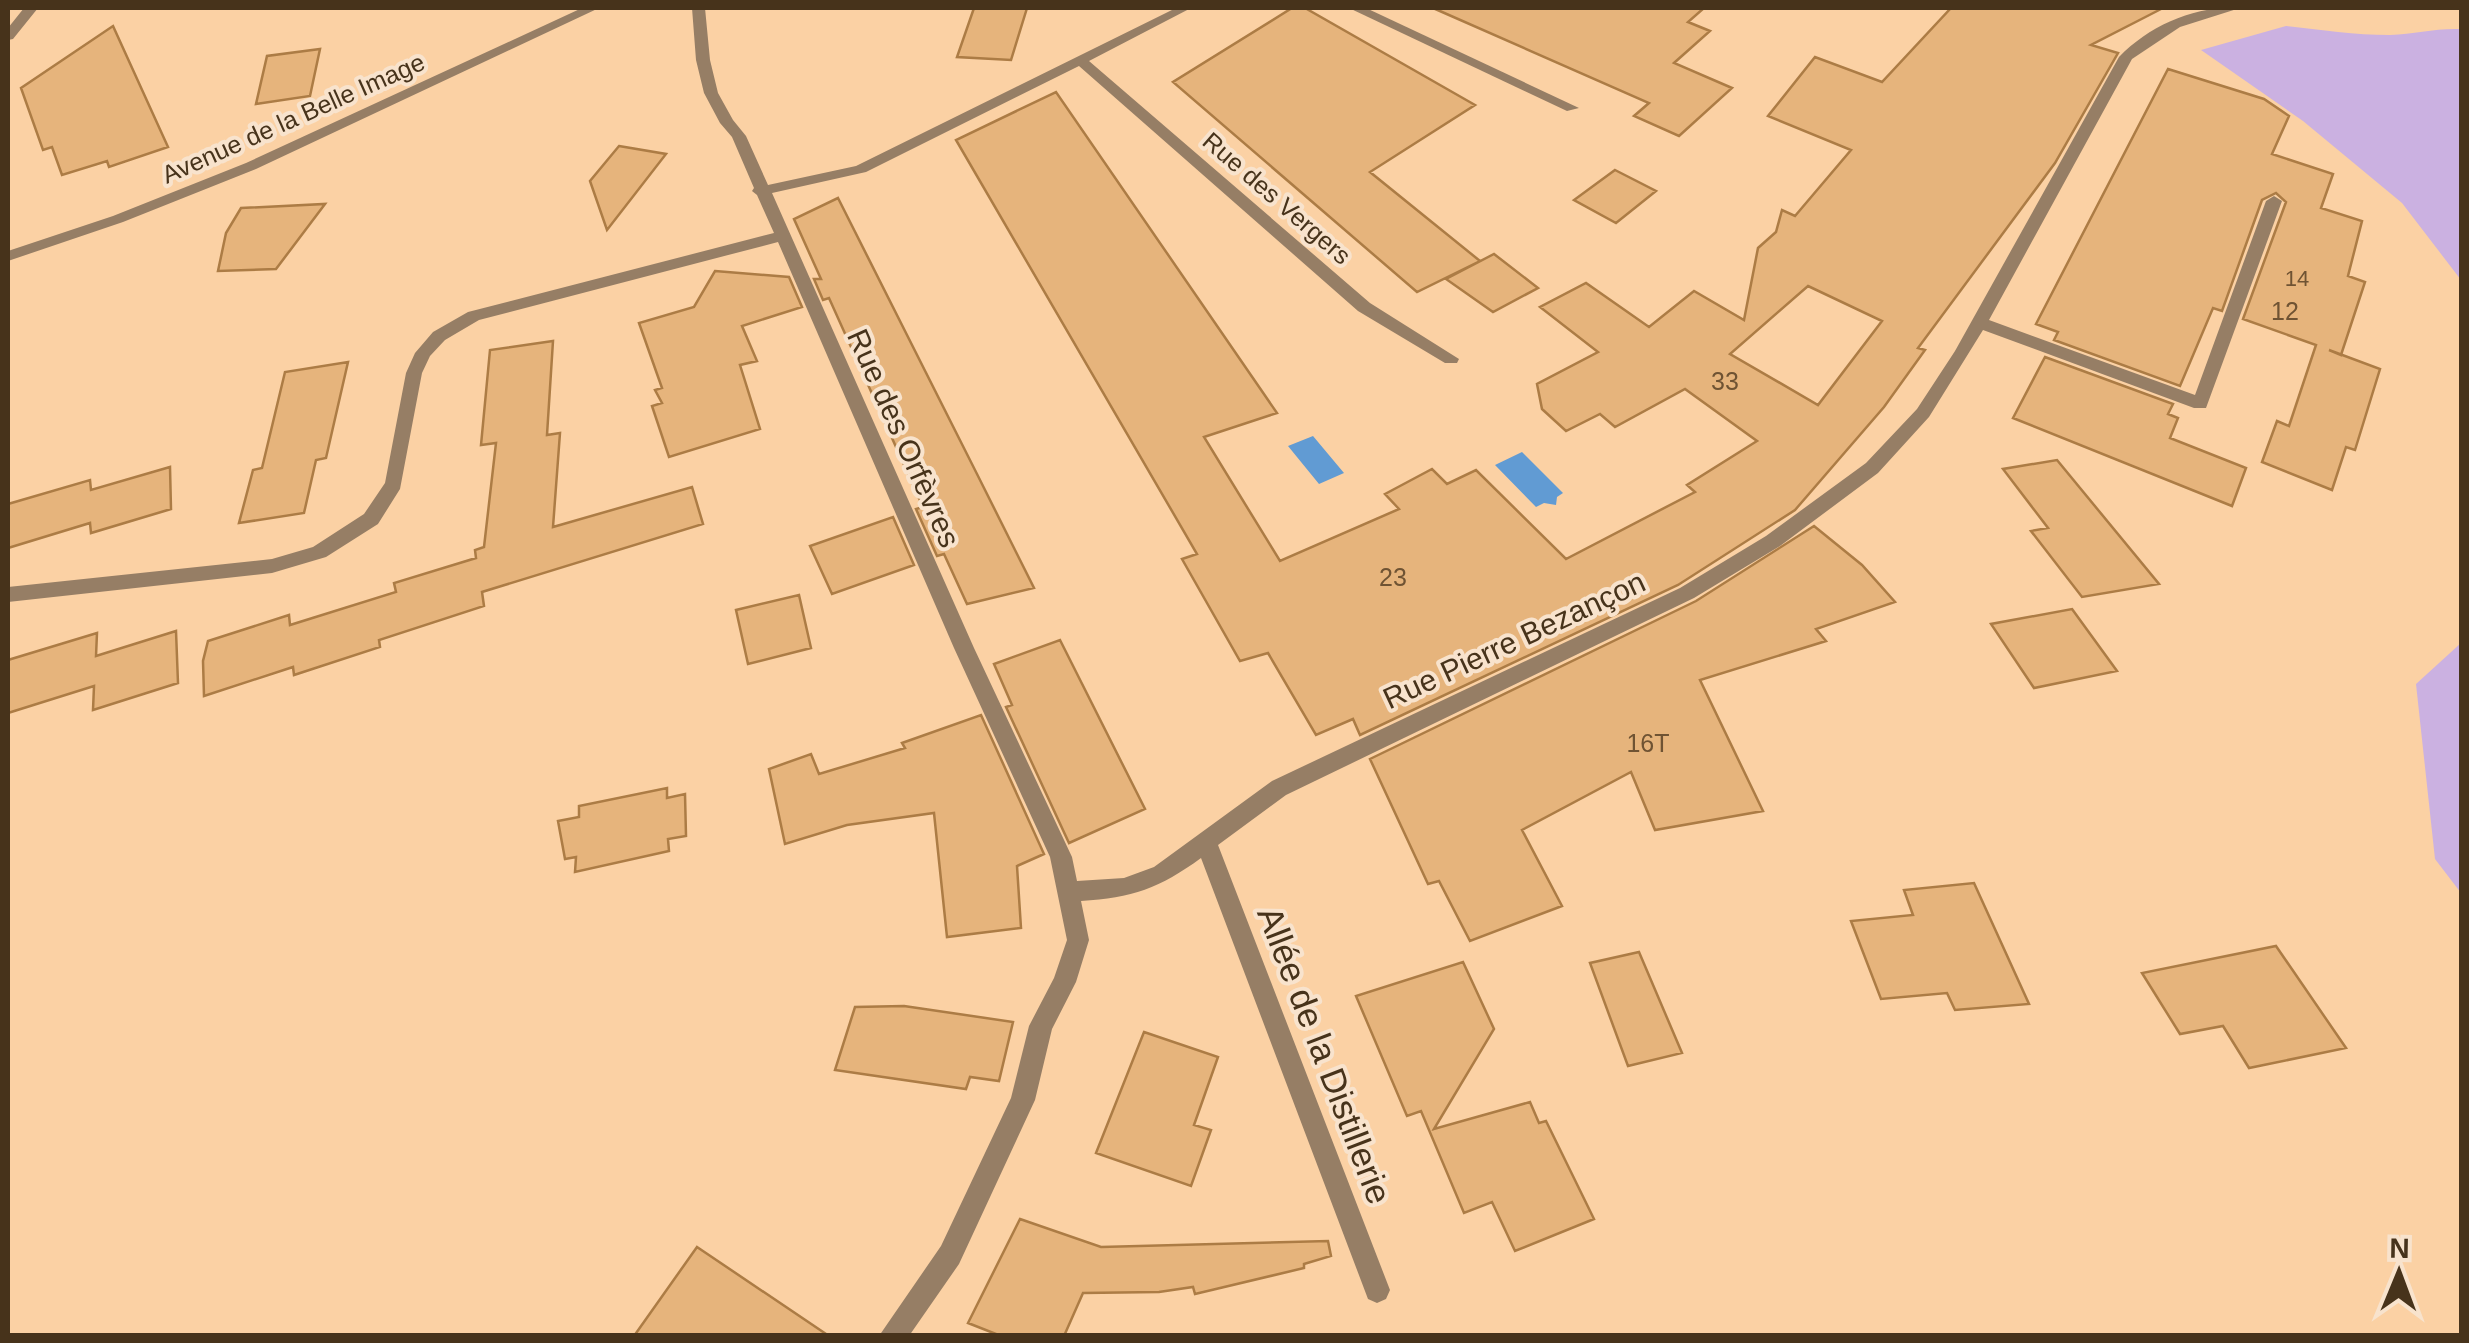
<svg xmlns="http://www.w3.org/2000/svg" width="2469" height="1343" font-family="Helvetica,sans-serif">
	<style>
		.green { fill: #cbb1e1 }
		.water { fill: #619bd3 }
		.building { fill: #e6b47c; stroke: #ac7c45; stroke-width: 2.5; fill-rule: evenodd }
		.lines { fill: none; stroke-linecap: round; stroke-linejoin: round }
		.service { fill: #967e65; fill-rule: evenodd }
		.minor { fill: #967e65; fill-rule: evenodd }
		.tertiary { fill: #967e65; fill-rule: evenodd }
		.labels { text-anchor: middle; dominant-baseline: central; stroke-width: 8; stroke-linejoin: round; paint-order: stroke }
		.far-number-label { font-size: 22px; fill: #6f5333 }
		.far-street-label { font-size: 25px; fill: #47331b; stroke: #f8e3cd }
		.number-label { font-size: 25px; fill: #6f5333 }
		.street-label { font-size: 30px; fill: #47331b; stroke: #f8e3cd }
		.near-street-label { font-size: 35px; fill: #47331b; stroke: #f8e3cd }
	</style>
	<rect width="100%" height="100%" fill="#fbd1a4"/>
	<path class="green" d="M2286 26C2321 30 2355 35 2390 35 2415 34 2435 28 2461 29V280L2402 203 2303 121 2201 50Z
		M2461 643V893L2435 859 2416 684Z"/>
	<path class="water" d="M1313 436 1344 473 1319 484 1288 446Z
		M1522 452 1563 493 1557 497 1556 505 1544 503 1536 507 1495 465Z"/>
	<path class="building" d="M974 8H1027L1011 60 957 57Z
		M1292 8H1305L1475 105 1370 172 1480 261 1417 292 1173 82Z
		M1433 8H1704L1688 22 1710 31 1674 63 1732 88 1679 136 1634 116 1649 103Z
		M1951 8H2163L2091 45 2118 53 2055 163 1918 348 1925 350 1884 407 1795 510 1678 585 1360 735 1353 719 1316 735 1268 653 1240 661 1182 559 1197 554 956 140 1056 92 1277 413 1204 437 1280 561 1399 509 1385 494 1432 469 1447 484 1476 470 1566 559 1695 492 1687 485 1757 441 1685 389 1615 427 1600 414 1566 431 1542 409 1537 384 1598 352 1540 307 1586 283 1649 327 1694 291 1744 320 1758 248 1776 232 1782 210 1795 216 1851 150 1768 116 1815 57 1882 82ZM1808 286 1882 321 1818 405 1730 354Z
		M113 26 168 147 109 167 107 161 62 175 52 147 43 150 21 88Z
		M320 49 310 96 256 104 267 56Z
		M2168 69 2264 99 2289 116 2272 154 2333 174 2321 208 2362 221 2348 276 2365 282 2341 355 2329 350 2380 369 2355 450 2346 447 2332 490 2262 462 2277 421 2289 426 2316 345 2243 319 2286 202 2276 193 2262 200 2222 311 2213 308 2180 386 2054 340 2058 332 2036 324Z
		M619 146 666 154 607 230 590 181Z
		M1615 170 1656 191 1616 223 1574 200Z
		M838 198 977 474 1034 588 967 604 944 554 937 556 916 509 923 507 829 298 823 300 814 279H821L794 219Z
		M325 204 276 269 218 271 226 233 241 208Z
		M1494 254 1538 288 1493 312 1446 279Z
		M715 271 789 277 802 307 742 326 757 361 740 365 760 429 669 457 652 406 662 403 655 390 662 388 639 323 694 307Z
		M553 341 547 435 560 433 553 527 692 487 703 524 482 592 484 606 379 640 380 647 294 675 293 667 204 696 203 661 208 641 289 615 290 625 396 592 394 583 476 558 475 550 484 547 496 443 481 445 490 350Z
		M2045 357 2173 404 2168 414 2178 418 2170 438 2246 468 2232 506 2013 418Z
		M348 362 326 458 316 460 304 513 239 523 253 470 262 468 285 372Z
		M2057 460 2159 584 2082 597 2031 531 2048 528 2003 469Z
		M170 467 171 509 91 533 90 523 8 548V504L90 480 91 490Z
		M893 517 914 565 832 594 810 546Z
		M1814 526 1862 565 1895 602 1816 629 1826 641 1700 680 1763 811 1655 830 1631 772 1522 830 1562 906 1470 941 1439 881 1428 884 1370 759 1696 601Z
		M799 595 811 648 748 664 736 610Z
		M2072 609 2117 671 2034 688 1991 624Z
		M176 631 178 683 93 710 94 686 8 713V660L97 633 96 656Z
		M1060 640 1145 809 1069 843 1006 707 1012 705 994 664Z
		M981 715 1044 854 1017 866 1021 928 947 937 934 813 847 825 785 844 769 769 811 754 819 774 905 748 902 743Z
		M667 788V798L685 794 686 836 668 839 669 851 575 872 576 857 565 859 558 821 579 817V806Z
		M1974 883 2029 1004 1955 1010 1947 993 1881 999 1851 921 1913 915 1904 890Z
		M2276 946 2346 1048 2249 1068 2223 1026 2180 1034 2142 973Z
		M1639 952 1682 1053 1628 1066 1590 963Z
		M1463 962 1494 1029 1434 1129 1530 1102 1539 1123 1546 1121 1594 1219 1515 1251 1492 1202 1464 1213 1421 1111 1407 1116 1356 996Z
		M904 1006 1013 1022 999 1081 970 1077 966 1089 835 1070 855 1007Z
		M1144 1032 1218 1057 1194 1125 1211 1130 1191 1186 1096 1153Z
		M1020 1219 1101 1247 1328 1241 1331 1256 1304 1264V1268L1195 1294 1193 1287 1159 1292 1083 1293 1064 1336H1001L968 1323Z
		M697 1247 829 1336H634Z"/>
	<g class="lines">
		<path class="service" d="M1349 8H1366L1579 108 1567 111Z"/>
		<path class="minor" d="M24 8H38L13 39 8 40V28Z
			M692 8H705L710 60 718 93 733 120 746 136 768 185 856 166 1176 8H1191L1089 61 1370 303 1459 359 1457 363H1445L1358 311 1079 66 866 172 772 193 974 648 1072 857 1077 881 1124 878 1154 867 1272 781 1680 588 1766 536 1866 463 1917 409 1955 351 2119 57C2150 25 2196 5 2240 8L2180 27 2132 59 1989 320 2195 395 2266 201 2274 196 2282 201 2206 408H2194L1983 330 1929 417 1878 473 1780 546 1694 598 1286 795 1218 845 1390 1290 1386 1299 1377 1303 1368 1299 1201 858C1160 888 1132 898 1081 901L1089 940 1076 982 1052 1029 1035 1100 959 1264 909 1336H879L941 1246 1011 1098 1029 1026 1054 978 1067 940 1050 857 954 648 778 242 479 320 445 340 430 356 422 373 400 489 378 524 326 557 272 573 8 602V587L272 559 313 547 364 514 385 483 406 373 415 353 433 332 468 312 774 233 757 195 752 191 754 188 732 137 720 123 704 93 696 60Z"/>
		<path class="tertiary" d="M582 8H599L256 169 123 222 8 261V251L113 216 246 163Z"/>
	</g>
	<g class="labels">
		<g class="far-number-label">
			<text x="2297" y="278">14</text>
		</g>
		<g class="far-street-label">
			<text transform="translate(293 118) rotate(-24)">Avenue de la Belle Image</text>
			<text transform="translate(1277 198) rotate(41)">Rue des Vergers</text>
		</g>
		<g class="number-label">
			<text x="2285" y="311">12</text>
			<text x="1725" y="381">33</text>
			<text x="1393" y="577">23</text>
			<text x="1648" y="743">16T</text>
		</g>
		<g class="street-label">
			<text transform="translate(904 438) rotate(66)">Rue des Orfèvres</text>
			<text transform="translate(1514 640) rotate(-25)">Rue Pierre Bezançon</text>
		</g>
		<g class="near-street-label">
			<text transform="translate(1325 1055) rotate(69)">Allée de la Distillerie</text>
		</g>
	</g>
	<rect width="2469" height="1343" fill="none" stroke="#47331b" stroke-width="20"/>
	<g transform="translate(2399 1273) rotate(1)" stroke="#f8e3cd" stroke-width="8" paint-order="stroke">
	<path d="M0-8L18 38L0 25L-18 38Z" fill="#47331b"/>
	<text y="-15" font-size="28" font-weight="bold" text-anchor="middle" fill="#47331b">N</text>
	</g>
</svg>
